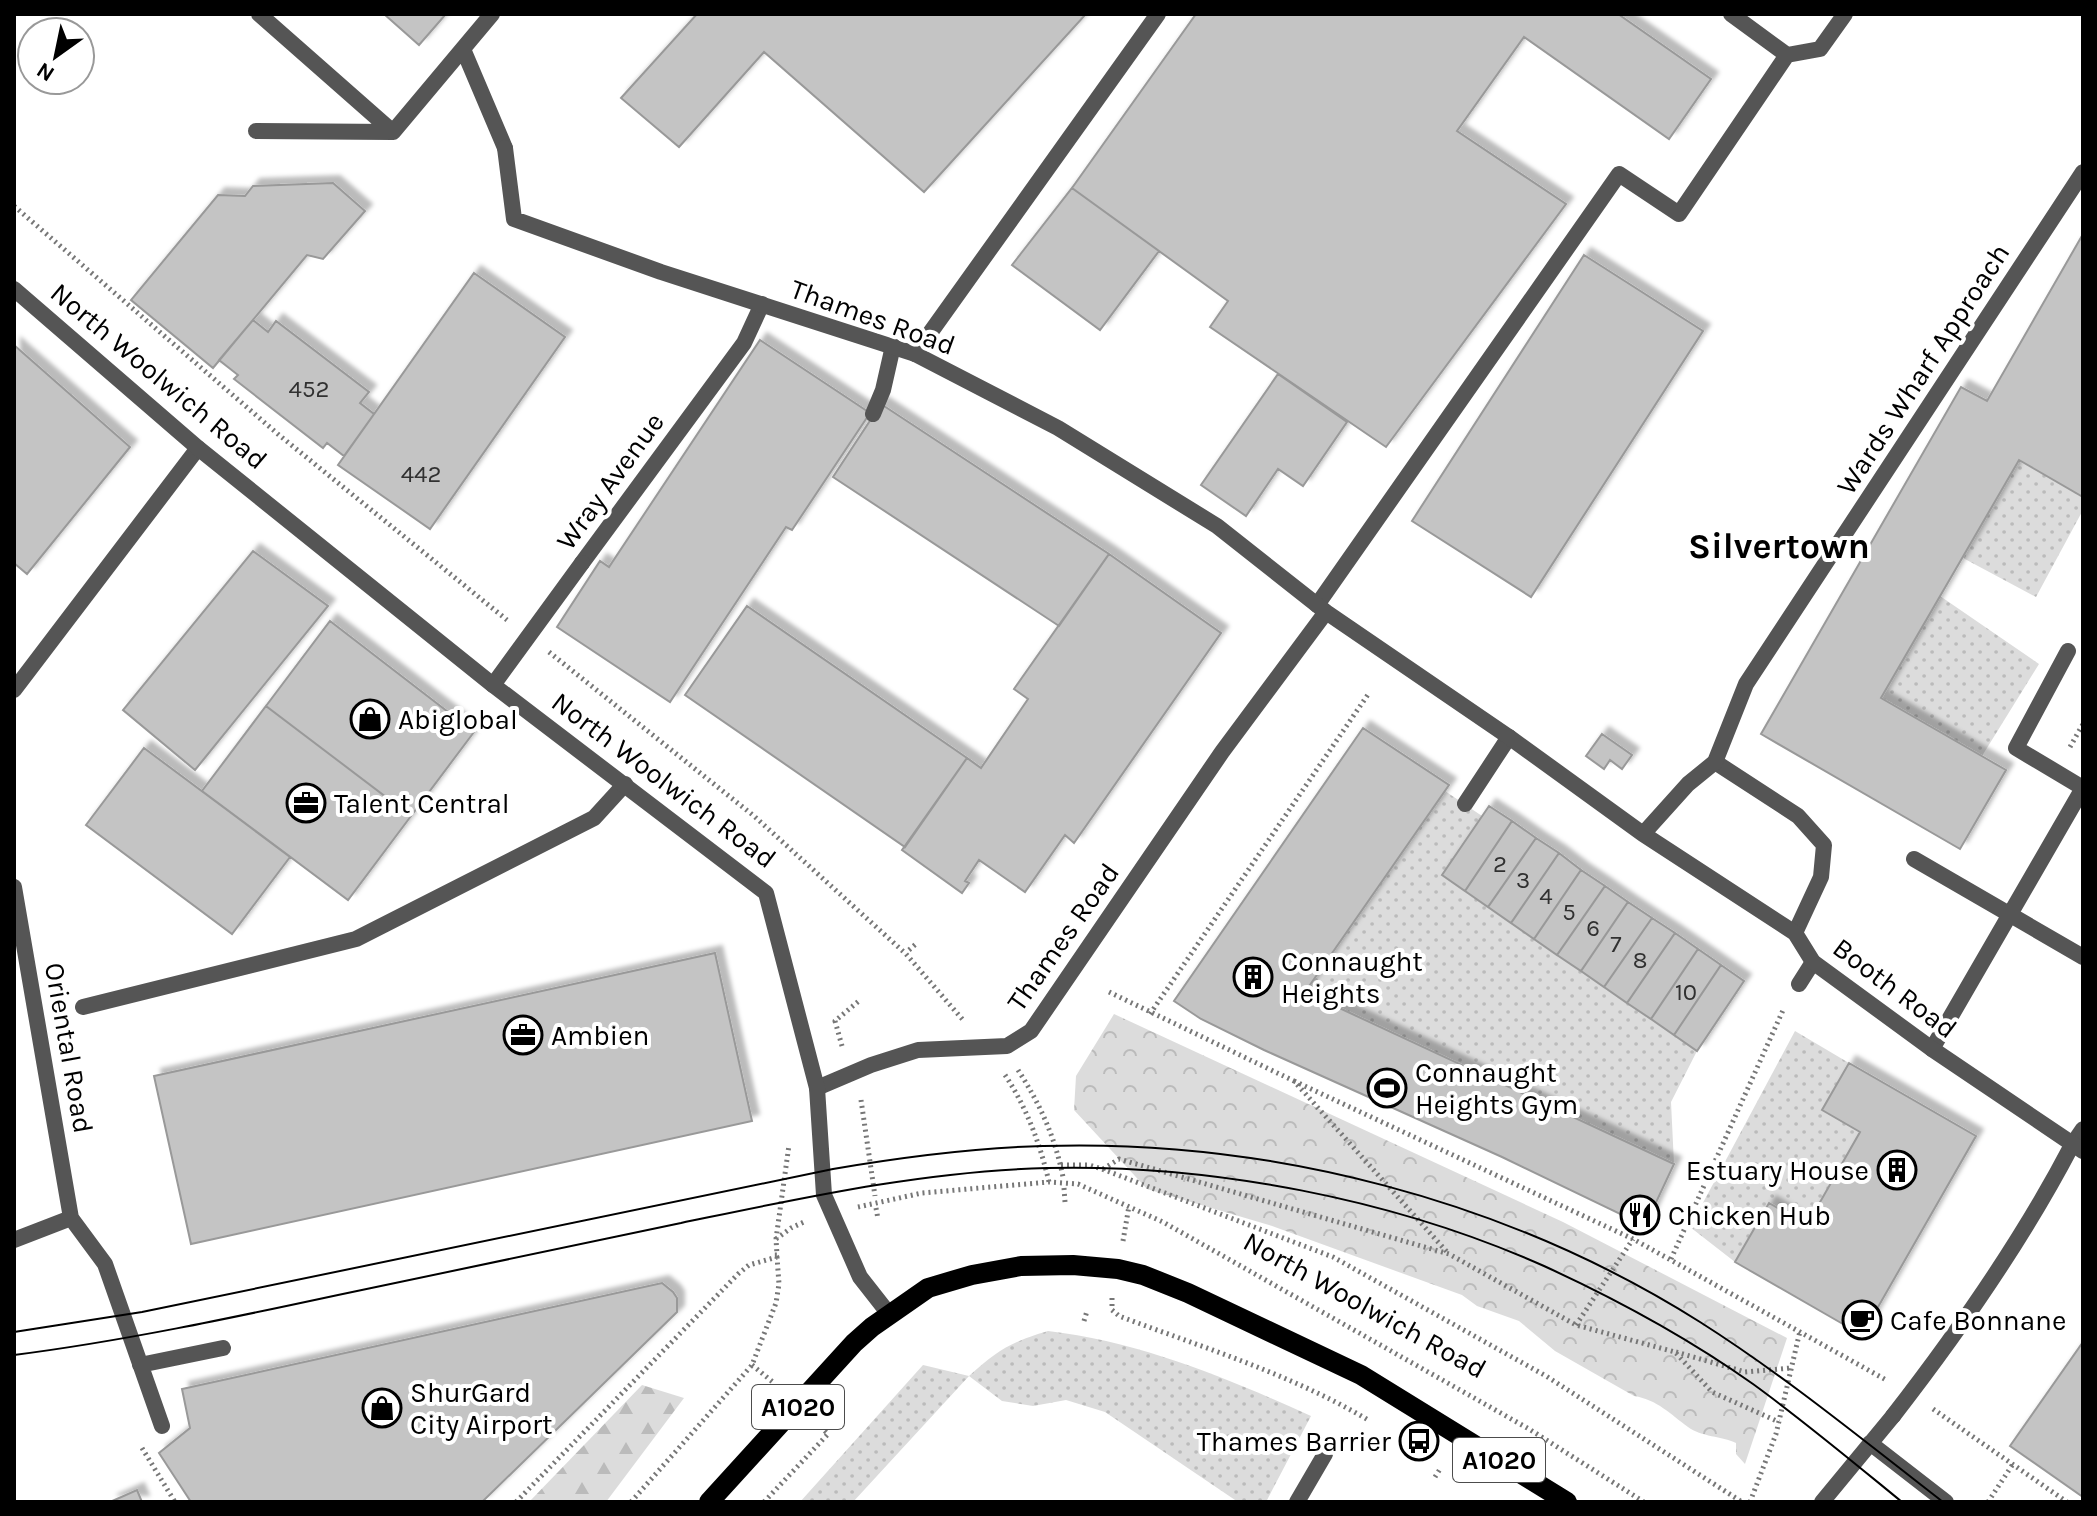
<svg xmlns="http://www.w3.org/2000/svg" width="2097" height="1516" font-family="Karla,sans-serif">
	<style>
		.grass { fill: url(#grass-dots) }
		.forest { fill: url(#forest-firs) }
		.park { fill: url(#park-crowns) }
		.building { fill: #c4c4c4; stroke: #999; stroke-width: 2; filter: url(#shadow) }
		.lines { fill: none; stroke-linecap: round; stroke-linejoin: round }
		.path { stroke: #777; stroke-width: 5; stroke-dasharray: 2 4; stroke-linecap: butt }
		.service { stroke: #555; stroke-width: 16 }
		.pedestrian { stroke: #555; stroke-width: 16 }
		.minor { stroke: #555; stroke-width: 16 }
		.tertiary { stroke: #555; stroke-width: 16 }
		.primary { stroke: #000; stroke-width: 20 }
		.tram { stroke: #000; stroke-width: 2 }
		.labels { text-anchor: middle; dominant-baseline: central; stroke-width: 8; stroke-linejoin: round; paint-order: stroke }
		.number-label { font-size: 24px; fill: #313131 }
		.shield { fill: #fff; stroke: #4c4c4c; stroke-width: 2 }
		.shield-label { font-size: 26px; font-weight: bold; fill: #000 }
		.street-label { font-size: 28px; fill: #000; stroke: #fff }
		.poi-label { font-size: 28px; fill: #000; stroke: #fff; text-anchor: start }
		.district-label { font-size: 36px; font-weight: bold; fill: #000; stroke: #fff }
	</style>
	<defs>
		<pattern id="grass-dots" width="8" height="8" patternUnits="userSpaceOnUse" patternTransform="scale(2)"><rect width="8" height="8" fill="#dcdcdc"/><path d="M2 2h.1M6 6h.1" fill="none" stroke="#bbb" stroke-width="1.8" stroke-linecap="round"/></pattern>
		<pattern id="forest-firs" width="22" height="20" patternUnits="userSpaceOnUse" patternTransform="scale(2)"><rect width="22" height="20" fill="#dcdcdc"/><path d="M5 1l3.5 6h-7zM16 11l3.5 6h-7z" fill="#bbb"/></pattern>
		<pattern id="park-crowns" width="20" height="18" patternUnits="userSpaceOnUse" patternTransform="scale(2)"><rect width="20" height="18" fill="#dcdcdc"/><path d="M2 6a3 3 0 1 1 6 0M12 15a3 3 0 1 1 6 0" fill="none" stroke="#bbb"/></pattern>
		<filter id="shadow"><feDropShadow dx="7" dy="-7" stdDeviation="2" flood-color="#0004"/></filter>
	</defs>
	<rect width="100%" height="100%" fill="#fff"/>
	<path class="grass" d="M2019 460 2083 497V510L2036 597 1963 558Z
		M1940 596 2039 664 1982 756 1882 698Z
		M1445 791 1482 816 1442 875 1697 1051 1671 1102 1674 1164 1305 992Z
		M1795 1031 1849 1063 1822 1110 1860 1132 1807 1225 1769 1203 1735 1262 1690 1227Z
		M1048 1331C1141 1342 1227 1378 1311 1416L1266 1502H1238L1105 1412 1066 1400 1033 1406 1002 1401 969 1376 853 1502H800L923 1365 969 1376C998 1350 1011 1342 1048 1331Z"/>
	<path class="forest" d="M642 1385 684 1398 606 1502H529Z"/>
	<path class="park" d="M1114 1014 1563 1222 1787 1338 1745 1464 1736 1454V1443C1722 1436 1701 1437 1688 1427 1670 1414 1658 1400 1634 1396L1555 1351 1519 1321 1477 1306 1462 1295 1269 1225 1147 1189 1074 1110 1076 1076Z"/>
	<path class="building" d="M384 14H446L419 45Z
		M697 14H1086L924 192 764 52 679 147 621 98Z
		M1196 14H1618L1711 79 1669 139 1524 37 1457 131 1566 204 1386 447 1210 327 1228 301 1072 188Z
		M333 183 365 211 323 259 307 255 213 368 131 300 218 195 245 196 253 186Z
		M1072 188 1159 251 1100 330 1012 265Z
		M2083 234V497L2019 460 1881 698 2006 770 1960 849 1761 734 1961 387 1987 401Z
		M1584 255 1703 331 1531 597 1412 521Z
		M474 273 565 337 430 529 338 465Z
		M253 320 268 332 276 321 369 392 360 403 374 414 344 456 327 443 323 448 234 379 238 375 219 360Z
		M760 340 870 413 792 530 786 527 670 702 557 627 600 561 609 567Z
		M14 345 130 447 27 574 14 563Z
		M1278 374 1347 422 1303 486 1278 469 1246 516 1201 485Z
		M881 404 1109 554 1059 626 833 477Z
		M253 551 328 606 195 770 123 710Z
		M1109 554 1221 633 1074 843 1065 835 1025 892 979 860 965 881 969 883 962 893 902 850 967 758 981 768 1028 699 1014 689Z
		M747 606 967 758 905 847 685 695Z
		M330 621 474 732 411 816 266 706Z
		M266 706 411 816 348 900 202 791Z
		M1363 728 1449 785 1305 992 1674 1164 1645 1226 1502 1157 1264 1050 1201 1019 1174 1001Z
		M1602 734 1632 755 1622 769 1610 760 1604 769 1586 756Z
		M144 748 290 857 232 934 86 825Z
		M1489 806 1512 821 1465 891 1442 875Z
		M1512 821 1536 838 1488 907 1465 891Z
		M1536 838 1559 853 1511 923 1488 907Z
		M1559 853 1581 870 1534 939 1511 923Z
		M1581 870 1605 886 1557 955 1534 939Z
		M1605 886 1628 902 1581 971 1557 955Z
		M1628 902 1652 918 1604 987 1581 971Z
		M1652 918 1675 933 1627 1003 1604 987Z
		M1675 933 1698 949 1651 1019 1627 1003Z
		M1698 949 1721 965 1674 1035 1651 1019Z
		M715 953 752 1121 191 1244 154 1076Z
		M1721 965 1744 981 1697 1051 1674 1035Z
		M1849 1063 1976 1136 1862 1335 1735 1262 1769 1203 1807 1225 1860 1132 1822 1110Z
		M662 1283 673 1292 677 1298V1312L482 1502H191L159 1453 190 1428 182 1389Z
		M2083 1342V1497L2010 1446Z
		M137 1490 142 1502H110Z"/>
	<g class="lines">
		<path class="path" d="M14 206 279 435 507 620
			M549 652 754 816 906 954 963 1020
			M2070 747 2083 724
			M909 950 917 943
			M1109 992 1294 1081 1447 1252
			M1150 1014 1369 693
			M842 1046 835 1021 860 1000
			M1018 1070C1040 1104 1055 1137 1063 1177
			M1005 1075C1027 1108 1040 1144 1049 1182
			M1294 1081 1633 1239 1888 1381
			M861 1100 875 1196
			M1061 1165H1089L1102 1169 1333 1257 1546 1376 1742 1502
			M1103 1169 1119 1159 1449 1254 1576 1325 1675 1352 1712 1392 1779 1422
			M1064 1188 1065 1202
			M858 1207 922 1193 1049 1182 1078 1184 1163 1222 1529 1429 1644 1502
			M876 1208 878 1219
			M776 1239 791 1228 806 1221
			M1123 1241 1129 1206
			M1671 1259 1784 1008
			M1112 1298V1310L1119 1316C1204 1348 1291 1374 1370 1421
			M1084 1321 1087 1311
			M1576 1325 1633 1239
			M1676 1352 1745 1372 1791 1368
			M752 1365 774 1383
			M1933 1409 2067 1502
			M142 1448 175 1502
			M1435 1477 1440 1469
			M516 1502 738 1274 749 1265 777 1257
			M631 1502 752 1365 776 1303 779 1284 777 1257 774 1255H777L776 1239 789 1145
			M764 1502 828 1434 821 1427
			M1750 1502 1776 1434 1800 1331
			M1988 1502 2013 1464"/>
		<path class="service" d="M259 14 393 132
			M1731 14 1787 55
			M463 49 505 148
			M256 131 393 132
			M393 132 492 14
			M915 354 1158 14
			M873 414 883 390 893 346
			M1317 605 1619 174 1679 214 1787 55 1820 49 1845 14
			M2068 651 2016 748 2083 788
			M1715 762 1798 816 1824 845 1821 877 1795 933
			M1465 804 1509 737
			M1914 859 2083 957
			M1799 984 1813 962
			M83 1007 356 939 594 818 625 784
			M1932 1049 2083 788
			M2072 1145 2083 1129
			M1297 1502 1325 1454"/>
		<path class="pedestrian" d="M582 563 744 343 762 304
			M1893 1416C1959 1331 2022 1241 2072 1145"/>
		<path class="minor" d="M505 148 514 219 661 272 915 354 1058 428 1217 526 1326 612 1509 737 1643 834 1795 933 1813 962 1932 1049 2083 1151
			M493 685 582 563
			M14 690 198 448
			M1643 834 1688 784 1715 762 1746 684 2083 172
			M14 887 71 1218 105 1264 162 1426
			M817 1088 871 1065 918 1050 1007 1046 1031 1031 1222 752 1326 612
			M14 1240 71 1218
			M140 1365 223 1348
			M1870 1443 1946 1502
			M1822 1502 1893 1416"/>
		<path class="tertiary" d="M14 289 198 448 493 685 766 893 817 1088 824 1195 860 1277 889 1314"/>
		<path class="primary" d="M709 1502 854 1343 872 1327 928 1288 972 1275 1021 1266 1073 1265 1118 1269 1143 1275 1188 1293 1361 1375 1567 1502"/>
		<path class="tram" d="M14 1332 142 1312 833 1169C903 1157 972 1148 1043 1146 1271 1139 1507 1200 1700 1322 1785 1376 1863 1440 1943 1502
			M14 1355C123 1341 231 1318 338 1295 453 1271 567 1247 681 1223 802 1198 923 1171 1047 1168 1212 1164 1394 1199 1544 1266 1616 1299 1688 1338 1753 1384 1804 1421 1853 1462 1902 1502"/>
	</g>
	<defs>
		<symbol id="shop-ring" viewBox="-11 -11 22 22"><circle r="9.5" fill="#fff" stroke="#000" stroke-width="1.5"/><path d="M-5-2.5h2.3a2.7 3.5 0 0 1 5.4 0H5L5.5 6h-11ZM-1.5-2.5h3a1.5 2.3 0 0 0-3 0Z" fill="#000"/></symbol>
		<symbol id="office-ring" viewBox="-11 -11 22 22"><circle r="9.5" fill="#fff" stroke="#000" stroke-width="1.5"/><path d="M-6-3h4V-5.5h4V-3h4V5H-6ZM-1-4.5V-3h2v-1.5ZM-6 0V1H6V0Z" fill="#000"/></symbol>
		<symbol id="building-ring" viewBox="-11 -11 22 22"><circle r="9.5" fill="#fff" stroke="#000" stroke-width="1.5"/><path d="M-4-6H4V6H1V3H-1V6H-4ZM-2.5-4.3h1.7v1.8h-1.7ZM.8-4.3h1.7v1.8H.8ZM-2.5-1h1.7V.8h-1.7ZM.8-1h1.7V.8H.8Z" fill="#000"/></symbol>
		<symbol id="stadium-ring" viewBox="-11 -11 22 22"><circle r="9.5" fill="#fff" stroke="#000" stroke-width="1.5"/><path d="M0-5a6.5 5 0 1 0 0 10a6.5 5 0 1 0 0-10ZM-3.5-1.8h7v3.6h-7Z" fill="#000"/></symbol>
		<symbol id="restaurant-ring" viewBox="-11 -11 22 22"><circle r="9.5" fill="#fff" stroke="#000" stroke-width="1.5"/><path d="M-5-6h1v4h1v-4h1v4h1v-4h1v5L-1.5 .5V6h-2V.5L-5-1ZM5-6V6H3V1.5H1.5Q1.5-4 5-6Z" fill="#000"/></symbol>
		<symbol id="cafe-ring" viewBox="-11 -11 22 22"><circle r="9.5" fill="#fff" stroke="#000" stroke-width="1.5"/><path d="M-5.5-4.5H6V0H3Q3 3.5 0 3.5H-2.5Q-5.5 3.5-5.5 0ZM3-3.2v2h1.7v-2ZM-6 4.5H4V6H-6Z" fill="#000"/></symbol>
		<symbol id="bus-ring" viewBox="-11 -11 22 22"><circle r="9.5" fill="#fff" stroke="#000" stroke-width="1.5"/><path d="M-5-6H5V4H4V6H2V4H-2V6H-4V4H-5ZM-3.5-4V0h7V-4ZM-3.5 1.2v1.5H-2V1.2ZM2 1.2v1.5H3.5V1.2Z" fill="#000"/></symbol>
	</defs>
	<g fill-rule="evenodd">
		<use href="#shop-ring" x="348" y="697" width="44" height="44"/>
		<use href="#office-ring" x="284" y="781" width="44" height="44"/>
		<use href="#building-ring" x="1231" y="955" width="44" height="44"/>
		<use href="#office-ring" x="501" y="1013" width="44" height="44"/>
		<use href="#stadium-ring" x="1365" y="1066" width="44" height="44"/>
		<use href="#building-ring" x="1875" y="1148" width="44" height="44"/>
		<use href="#restaurant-ring" x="1618" y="1193" width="44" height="44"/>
		<use href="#cafe-ring" x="1840" y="1298" width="44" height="44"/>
		<use href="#shop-ring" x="360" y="1386" width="44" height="44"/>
		<use href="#bus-ring" x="1397" y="1419" width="44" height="44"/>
	</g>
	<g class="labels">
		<g class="number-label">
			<text x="309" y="389">452</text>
			<text x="421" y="474">442</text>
			<text x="1500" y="864">2</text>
			<text x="1523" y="880">3</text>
			<text x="1546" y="896">4</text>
			<text x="1569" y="912">5</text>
			<text x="1593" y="928">6</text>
			<text x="1616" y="944">7</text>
			<text x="1640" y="960">8</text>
			<text x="1686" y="992">10</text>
		</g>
		<g class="shield">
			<rect x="752" y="1385" width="92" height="44" rx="6"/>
			<rect x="1453" y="1438" width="92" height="44" rx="6"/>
		</g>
		<g class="shield-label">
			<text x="798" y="1407">A1020</text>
			<text x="1499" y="1460">A1020</text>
		</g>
		<g class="street-label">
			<text transform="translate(873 317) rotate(20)">Thames Road</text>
			<text transform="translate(1923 369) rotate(-57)">Wards Wharf Approach</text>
			<text transform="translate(159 376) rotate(40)">North Woolwich Road</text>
			<text transform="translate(610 481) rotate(-54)">Wray Avenue</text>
			<text transform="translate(664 780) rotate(37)">North Woolwich Road</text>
			<text transform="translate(1063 937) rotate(-55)">Thames Road</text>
			<text transform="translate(1895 988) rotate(37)">Booth Road</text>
			<text transform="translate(69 1048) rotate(80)">Oriental Road</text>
			<text transform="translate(1365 1305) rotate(29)">North Woolwich Road</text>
		</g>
		<g class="poi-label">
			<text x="398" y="719">Abiglobal</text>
			<text x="334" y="803">Talent Central</text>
			<text x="1281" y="961">Connaught<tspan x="1281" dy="32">Heights</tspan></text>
			<text x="551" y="1035">Ambien</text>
			<text x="1415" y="1072">Connaught<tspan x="1415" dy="32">Heights Gym</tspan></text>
			<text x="1869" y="1170" text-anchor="end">Estuary House</text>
			<text x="1668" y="1215">Chicken Hub</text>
			<text x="1890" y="1320">Cafe Bonnane</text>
			<text x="410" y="1392">ShurGard<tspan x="410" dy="32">City Airport</tspan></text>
			<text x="1391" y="1441" text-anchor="end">Thames Barrier</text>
		</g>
		<g class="district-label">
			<text x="1779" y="546">Silvertown</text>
		</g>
	</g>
	<rect width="2097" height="1516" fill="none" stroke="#000000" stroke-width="32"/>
	<g transform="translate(56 56) rotate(213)"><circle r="38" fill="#ffffff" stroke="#999999" stroke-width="2"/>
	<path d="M0-6L14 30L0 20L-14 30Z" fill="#000000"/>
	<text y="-12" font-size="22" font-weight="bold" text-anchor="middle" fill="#000000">N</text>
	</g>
</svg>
